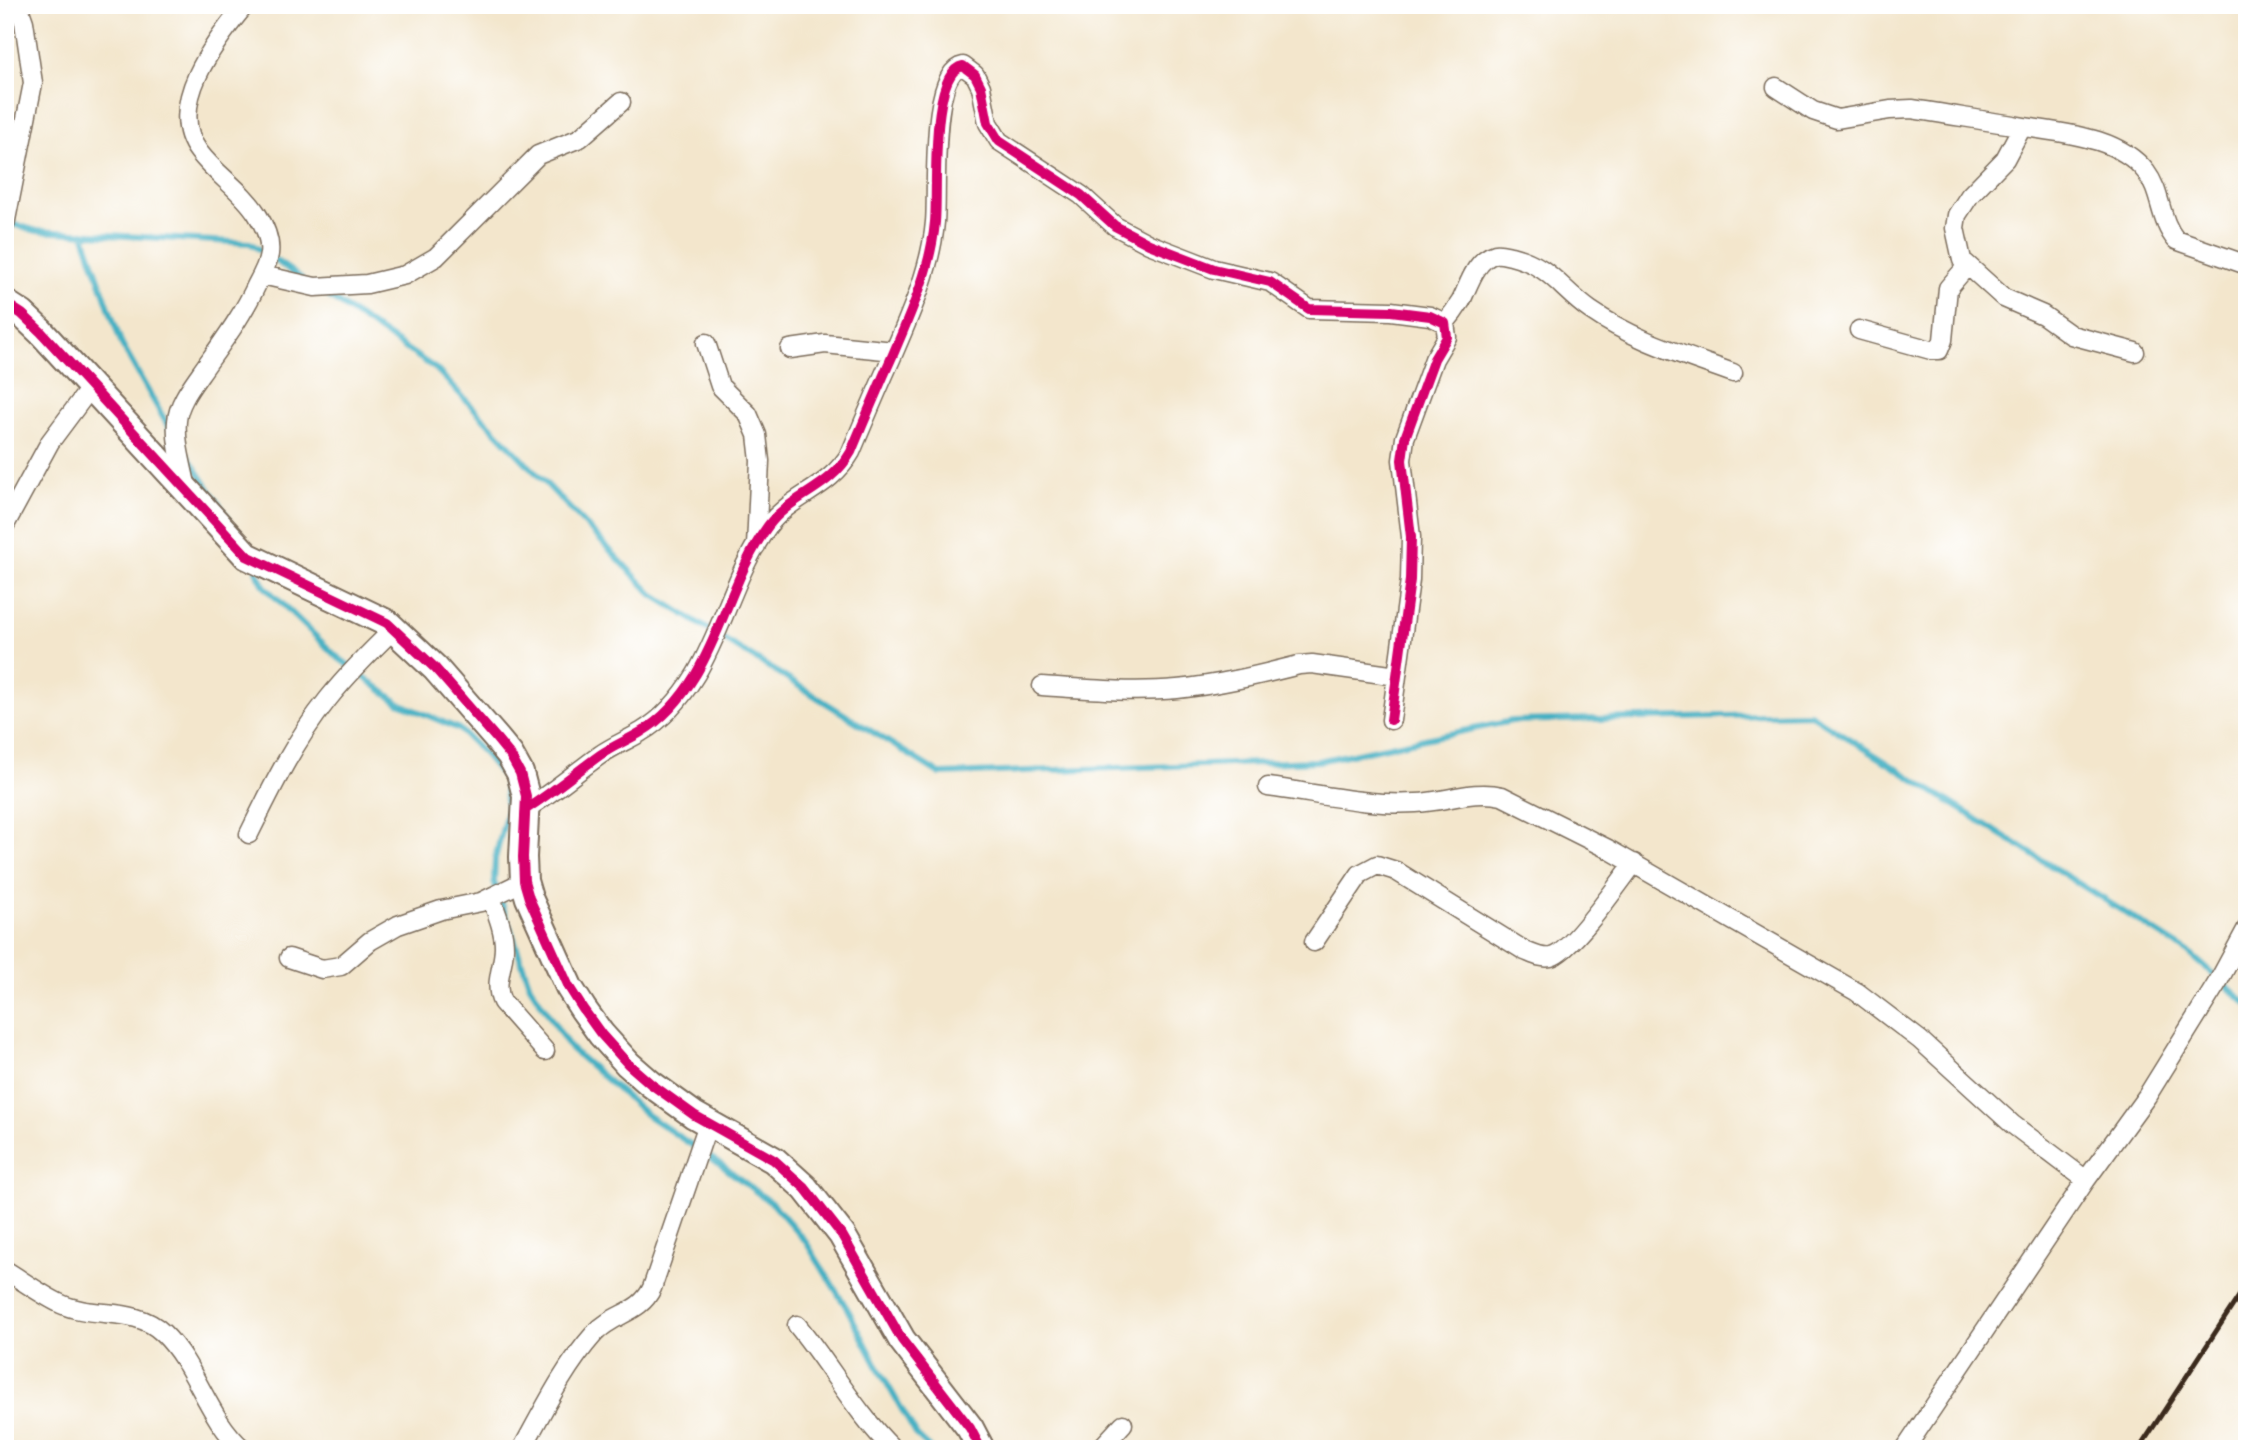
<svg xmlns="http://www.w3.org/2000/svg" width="2252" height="1454" font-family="Cardo,serif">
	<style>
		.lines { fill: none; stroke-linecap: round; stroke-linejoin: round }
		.stream { stroke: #44b0c3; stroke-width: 6 }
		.street-casing { stroke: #7b6c5b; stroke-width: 21 }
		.secondary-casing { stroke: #7b6c5b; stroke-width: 30 }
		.street { stroke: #fff; stroke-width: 18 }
		.secondary { stroke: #fff; stroke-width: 26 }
		.rail { stroke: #3b2a1e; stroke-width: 5 }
		.cycleway-casing { stroke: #fff; stroke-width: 15 }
		.cycleway { stroke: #d6006c; stroke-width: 10 }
	</style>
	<rect width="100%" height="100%" fill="#fff"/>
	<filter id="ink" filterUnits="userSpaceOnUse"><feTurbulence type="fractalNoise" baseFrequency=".0143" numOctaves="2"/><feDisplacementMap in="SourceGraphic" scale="14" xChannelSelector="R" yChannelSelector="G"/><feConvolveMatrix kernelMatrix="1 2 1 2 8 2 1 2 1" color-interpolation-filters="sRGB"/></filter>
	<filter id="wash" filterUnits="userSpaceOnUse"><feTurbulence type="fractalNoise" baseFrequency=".00686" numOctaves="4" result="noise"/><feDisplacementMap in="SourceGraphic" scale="28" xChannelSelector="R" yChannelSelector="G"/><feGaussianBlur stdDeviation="1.57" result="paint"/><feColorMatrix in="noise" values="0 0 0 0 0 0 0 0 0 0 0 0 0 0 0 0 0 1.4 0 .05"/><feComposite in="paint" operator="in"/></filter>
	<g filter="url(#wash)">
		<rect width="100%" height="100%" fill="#f3e6cc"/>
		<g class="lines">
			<path class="stream" d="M9 223 37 231 250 243 301 278
				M83 233 122 345 172 433
				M322 292 436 369 653 595 940 774 1318 761 1512 721 1810 714 2189 953 2247 1004
				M186 454 228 518
				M256 571 265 587 336 656 399 703 459 729 486 756 504 778 507 811 495 859 494 881 530 986 570 1048 647 1115 720 1164 774 1205 806 1242 848 1310 881 1373 917 1436 931 1449"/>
		</g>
	</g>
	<g filter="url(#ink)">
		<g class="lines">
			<defs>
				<path id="street" d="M1776 87 1813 111 1837 119 1890 110 1912 109C1946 114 1979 120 2013 125 2056 133 2117 134 2146 172 2162 193 2159 220 2176 240L2247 265
					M2022 127 2005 159 1970 195 1957 215 1955 228 1962 260 2004 298 2043 315 2071 335 2135 352
					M5 225 33 83 24 22 18 5
					M262 275 315 287 367 284 405 275 436 257 538 155 580 138 621 102
					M1445 323C1451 316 1456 309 1461 301 1469 285 1475 260 1495 254 1500 253 1506 255 1511 256 1551 266 1559 288 1590 310 1633 340 1684 355 1733 373
					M1859 330 1931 350H1939L1943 340 1948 288 1967 266
					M706 343 720 386 748 414 757 435 760 461 756 546
					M790 349 825 344 894 351
					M187 489C183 468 175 443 177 421 178 404 191 387 200 374 221 344 242 317 257 284 262 275 268 264 269 254 271 240 264 225 257 214 242 190 216 175 199 152 164 106 216 40 245 5
					M5 525 50 442 91 387
					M1042 686C1087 689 1132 693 1177 689 1218 685 1259 675 1299 665L1312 664 1397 676
					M1268 787C1316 793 1367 806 1416 803 1445 802 1473 789 1502 796L1608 849 1857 992 1920 1040 2012 1124 2086 1180
					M526 809C552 793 575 773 600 755 613 746 628 740 641 732 665 718 682 697 696 674 724 627 736 570 768 526 792 494 829 490 851 452 864 421 877 390 891 359 910 315 931 269 935 222 938 193 929 72 963 66L975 75 981 87 988 123 999 141 1081 195 1115 226 1149 244 1214 269 1270 282 1309 309 1391 311 1430 316 1445 323 1447 337 1434 359 1405 438 1402 460 1411 537 1410 580 1391 720
					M249 834C272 787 295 740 328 699 348 674 371 651 394 629
					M491 898C497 914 504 930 504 947 504 967 493 983 502 1002L545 1051
					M1314 942 1360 874 1377 865 1396 871 1525 951C1533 954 1541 959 1551 957 1570 953 1620 882 1634 863
					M289 958 322 969 341 966 370 941 398 925 441 910 481 902 524 881
					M5 1270C23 1281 42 1295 61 1304 94 1319 136 1306 163 1333 197 1366 207 1418 243 1449
					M797 1325C830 1365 855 1412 893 1449
					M522 1449C544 1409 564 1368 594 1334 614 1312 640 1314 652 1288L708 1124
					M1100 1449 1123 1424
					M1905 1449 2086 1180 2147 1096 2219 980 2247 928"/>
				<path id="secondary" d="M5 303 22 314 41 332 247 556 387 623 435 668 496 738 510 755 520 773 526 796 523 857 524 881 529 898 569 987 583 1009 601 1034 628 1064 651 1084 694 1115 774 1160 805 1188 842 1235 902 1340 970 1428 981 1449"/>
			</defs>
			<use href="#street" class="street-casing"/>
			<use href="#secondary" class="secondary-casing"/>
			<use href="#street" class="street"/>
			<use href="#secondary" class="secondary"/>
			<path class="rail" d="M2139 1449 2247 1284"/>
			<defs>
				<path id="cycleway" d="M5 303 22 314 41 332 247 556 387 623 435 668 496 738 510 755 520 773 526 796 523 857 524 881 529 898 569 987 583 1009 601 1034 628 1064 651 1084 694 1115 774 1160 805 1188 842 1235 902 1340 970 1428 981 1449
					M526 809C552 793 575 773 600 755 613 746 628 740 641 732 665 718 682 697 696 674 724 627 736 570 768 526 792 494 829 490 851 452 864 421 877 390 891 359 910 315 931 269 935 222 938 193 929 72 963 66L975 75 981 87 988 123 999 141 1081 195 1115 226 1149 244 1214 269 1270 282 1309 309 1391 311 1430 316 1445 323 1447 337 1434 359 1405 438 1402 460 1411 537 1410 580 1391 720"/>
			</defs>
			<use href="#cycleway" class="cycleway-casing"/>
			<use href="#cycleway" class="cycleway"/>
		</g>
	</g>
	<rect width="2252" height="1454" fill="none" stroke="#fff" stroke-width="28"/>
</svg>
